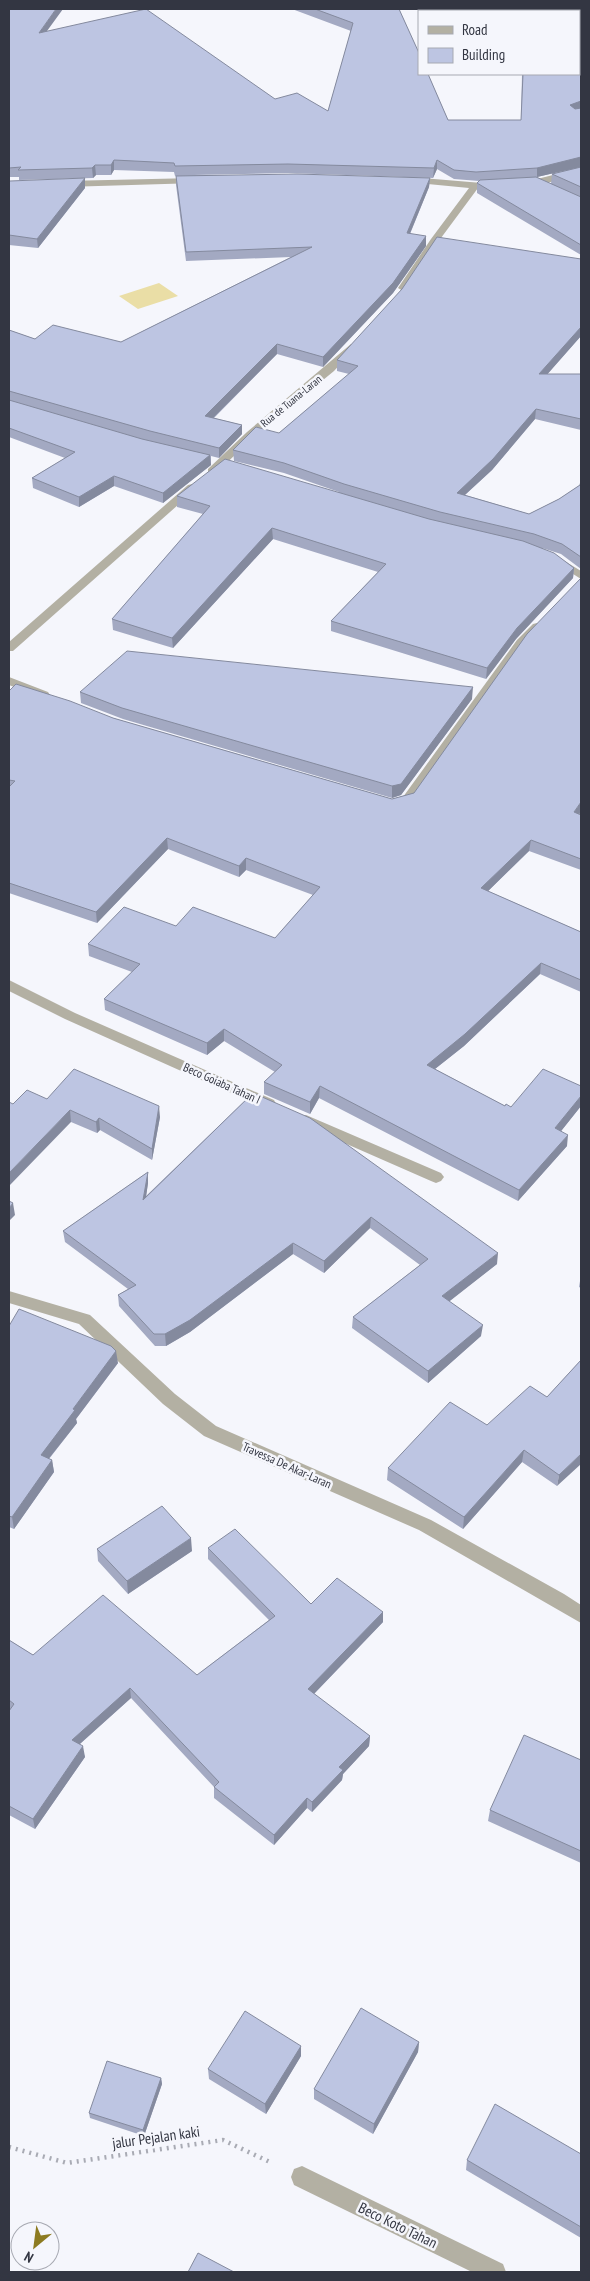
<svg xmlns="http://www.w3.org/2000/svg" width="590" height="2281" font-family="'PT Sans Narrow',sans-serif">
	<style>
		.green { fill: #eadea6 }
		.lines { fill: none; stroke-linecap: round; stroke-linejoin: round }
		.path { stroke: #a9abb4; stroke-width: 4.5; stroke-dasharray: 2 5; stroke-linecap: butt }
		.minor { fill: #b3b0a3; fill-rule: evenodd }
		.wall { fill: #a3a9c2; fill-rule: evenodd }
		.shaded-wall { fill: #848a9e }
		.building { fill: #bdc5e2; stroke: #848a9e }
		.labels { text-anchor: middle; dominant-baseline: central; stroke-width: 5; stroke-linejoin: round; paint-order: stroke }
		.far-street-label { font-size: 11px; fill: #333642; stroke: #f5f6fc }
		.street-label { font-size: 12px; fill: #333642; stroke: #f5f6fc }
		.near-street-label { font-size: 15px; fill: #333642; stroke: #f5f6fc }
	</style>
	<rect width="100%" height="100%" fill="#f5f6fc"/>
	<path class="green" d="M159 283 178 296 138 309 119 296Z"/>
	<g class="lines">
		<path class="path" d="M9 2147 67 2163 223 2140 272 2163"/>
		<path class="minor" d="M581 168V174C568 177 530 190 521 183Z
			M410 177 482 183 486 186 478 188 438 242 406 290 403 291 398 288 431 239 469 188 407 182V178Z
			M195 178 198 179V183L65 187 61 184 65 181Z
			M351 344 356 347 334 371 255 436 216 473H208V469L247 432Z
			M192 484 197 487 196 489 13 651H9V642L188 485Z
			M558 557 581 571V579L554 562 552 560Z
			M537 623 543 626 525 644 412 803 395 807 390 806 389 803 390 800 403 797 517 640 533 624Z
			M9 677 48 692 50 695 44 699 9 685Z
			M9 980 75 1013 274 1100 276 1104 274 1108H264L65 1019 9 991Z
			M306 1115 441 1173 444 1177 441 1181 436 1183 431 1181 301 1124 299 1120 301 1116Z
			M9 1291 90 1315 175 1394 216 1426 431 1520 564 1594 581 1605V1623L419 1530 204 1436 163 1404 79 1324 9 1303Z
			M302 2166 503 2264 506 2272H472L294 2185 291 2177 294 2169Z"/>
	</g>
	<path class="wall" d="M9 9 47 31 275 99 328 111 351 31 292 9H399L448 120H521L522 74 581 41V255L477 193V183L479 181 454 179 437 169 433 178 288 173 194 175 430 178 429 187 410 234 426 246 393 293 323 367 277 354 214 418 242 425V434L219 458 211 456V465L163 503 114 486 79 507 33 488 32 478 65 458 9 437V330L35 339 121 342 291 257 186 261 176 185V176H175L174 172 114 170 111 175H96L93 178 19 180V177H9ZM570 169 552 174 551 184 537 177Z
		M432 9H581V31H579V11H436Z
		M9 182 85 188 38 248 9 245Z
		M581 259V336L547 374H581V430L535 419 492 470 465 495 529 514 559 499 580 485 581 481V569L561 554 542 548 574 568 573 578 516 639 486 679 331 631V621L378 572 273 539 173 648 113 630 112 619 203 514 177 507V496L339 492 284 473 234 461 233 450 279 433 349 374 337 371V360Z
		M9 691 113 718 392 799 414 793 581 815V870L529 851 488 891 581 932V992L540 974 464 1046 435 1069 505 1106 511 1107 581 1086V1106L561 1131 567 1146 518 1201 319 1098 310 1114 264 1094V1082L275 1072 224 1041 207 1055 105 1010 104 999 132 972 89 956 88 944 176 926 275 938 313 895 246 870 239 877 168 849 97 923 9 893Z
		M80 692 472 699 401 795 392 798 123 719 81 703Z
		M253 1093 497 1264 449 1301 481 1336 428 1383 352 1328 353 1317 420 1265 370 1228 324 1273 293 1254 190 1332 166 1346H155L119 1306 118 1295 128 1289 65 1242 63 1231 148 1172V1183L146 1196Z
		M47 1099 160 1117 152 1160 100 1130 97 1133 71 1122 13 1104Z
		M581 1275V1288L579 1287Z
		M9 1326 118 1363 76 1419 77 1423 49 1459 52 1460 54 1472 14 1529 9 1527Z
		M581 1360 557 1486 522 1462 463 1529 387 1480 388 1468 487 1425 547 1397Z
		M208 1548 311 1604 383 1622 314 1694 370 1736 369 1746 343 1774 342 1780 312 1812 307 1808 274 1845 214 1798V1787L131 1698 80 1744 85 1757 35 1829 9 1815V1711L10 1710 9 1709V1640L33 1655 197 1675 269 1620 208 1559Z
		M97 1549 192 1551 128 1594 98 1561Z
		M581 1760V1863L488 1821 490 1810Z
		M419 2042 418 2052 373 2134 314 2099V2089Z
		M301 2046V2056L266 2114 209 2079 208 2069Z
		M161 2078 162 2084 144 2136 90 2118 89 2113Z
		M581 2154V2238L466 2170 467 2160Z"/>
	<path class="shaded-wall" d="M56 9H63L39 42V33Z
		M581 101V110L569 114 570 105Z
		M581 157V167L537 177V168Z
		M114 160V170L111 175V165Z
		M437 160V169L433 178 434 168Z
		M95 165 96 175 93 178 92 168Z
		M85 178V188L38 248 37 239Z
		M430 178 429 187 406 243 407 233Z
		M426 236V246L393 293 323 367V357Z
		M581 327V336L538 385 539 374Z
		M277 344V354L206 425 205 416Z
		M536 409 535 419 492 470 456 503 457 493Z
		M242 425V434L219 458V448Z
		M210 455 211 465 163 503V493Z
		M114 476V486L79 507V497Z
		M272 528 273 539 173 648 172 638Z
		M574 568 573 578 516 639 486 679 487 668 517 628Z
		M473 687 472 699 401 795 392 798V786Z
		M581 802V812L573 823 574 812Z
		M167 838 168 849 97 923 96 912Z
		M531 840 529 851 480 899 481 888Z
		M246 858V870L239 877V866Z
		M541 963 540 974 464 1046 426 1076 427 1065Z
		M224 1029V1041L207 1055V1043Z
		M320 1086 319 1098 310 1114V1102Z
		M581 1096V1106L554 1140 555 1128Z
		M159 1106 160 1117 152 1160V1149Z
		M70 1110 71 1122 9 1186V1173Z
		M99 1118 100 1130 97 1133 96 1122Z
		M568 1135 567 1146 518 1201 519 1190Z
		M148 1172V1183L144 1211 143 1200Z
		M13 1203 15 1215 9 1221V1208Z
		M371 1217 370 1228 324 1273V1261Z
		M293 1243V1254L190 1332 166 1346 165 1334Z
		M498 1253 497 1264 441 1308 442 1296Z
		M483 1325 481 1336 428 1383V1371Z
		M116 1351 118 1363 76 1419 77 1423 42 1467 41 1455 73 1409Z
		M524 1450 522 1462 463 1529 464 1517Z
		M581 1454V1464L557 1486 559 1475Z
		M52 1460 54 1472 14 1529 12 1517Z
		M191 1538 192 1551 128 1594 127 1581Z
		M383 1612V1622L308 1700V1689Z
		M130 1688 131 1698 73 1750 72 1740Z
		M370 1736 369 1746 343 1774 342 1780 312 1812V1802L339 1767Z
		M83 1746 85 1757 35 1829 33 1819Z
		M307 1798V1808L274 1845V1835Z
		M419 2042 418 2052 373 2134 374 2124Z
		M301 2046V2056L266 2114 265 2104Z
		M161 2078 162 2084 144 2136 143 2130Z"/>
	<path class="building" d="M9 9H56L39 33 146 9 275 99 297 93 328 111 353 23 315 9H399L419 53V74H428L448 120H521L523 74H579V41H581V101L570 105 575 109 581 108V157L537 168 476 172 454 170 437 160 434 168 288 164 175 166 174 163 114 160 111 165H95L92 168 18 170 21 167 9 168Z
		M444 9H581V22L579 23V11H447Z
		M581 167V187L552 174Z
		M297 174 430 178 407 233 426 236 393 283 323 357 277 344 205 416 242 425 219 448 150 431 9 391V330L35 339 53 325 121 342 312 247 186 252 176 176Z
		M536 177 581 197V245L477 183 480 180Z
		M85 178 37 239 9 235V182L10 181Z
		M437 237 581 259V327L539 374H581V419L536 409 493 459 457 493 529 514 559 499 580 485 581 481V557L562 544 534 534 440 512 344 484 284 463 233 450 256 427 279 433 358 366 337 360 402 289Z
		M9 400 142 439 210 455 163 493 114 476 79 497 32 478 75 452 9 428Z
		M225 459 429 519 523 541 554 553 574 568 517 628 487 668 331 621 386 564 272 528 172 638 112 619 210 506 177 496Z
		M581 578V802L574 812 581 815V859L531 840 481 888 581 932V980L541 963 465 1034 427 1065 505 1106 506 1104 511 1107 543 1069 581 1086V1096L555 1128 568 1135 519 1190 320 1086 310 1102 264 1082 282 1065 224 1029 207 1043 104 999 140 964 88 944 124 907 176 926 193 907 275 938 320 887 246 858 239 866 167 838 96 912 9 883V787L15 781 9 780V691L16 684 70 701 113 718 392 799 414 793 527 634Z
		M127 651 473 687 401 784 392 786 122 708 80 692Z
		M74 1069 159 1106 152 1149 99 1118 96 1122 70 1110 9 1173V1102L13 1104 27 1090 47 1099Z
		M253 1093 310 1118 498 1253 442 1296 483 1325 428 1371 353 1317 428 1259 371 1217 324 1261 293 1243 190 1320 165 1334H154L118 1295 136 1285 63 1231 148 1172 143 1200Z
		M9 1201 13 1203 9 1208Z
		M19 1309 111 1346 116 1351 73 1409 75 1410 41 1455 52 1460 12 1517 9 1516V1326Z
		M581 1360V1454L559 1475 524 1450 464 1517 388 1468 450 1402 487 1425 530 1386 547 1397Z
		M162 1506 191 1538 127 1581 97 1549Z
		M235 1529 311 1604 337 1578 383 1612 308 1689 370 1736 339 1767 343 1770 312 1802 307 1798 274 1835 214 1787 219 1782 130 1688 72 1740 83 1746 33 1819 9 1806V1711L14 1704 9 1700V1640L33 1655 103 1595 197 1675 275 1616 208 1548Z
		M524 1735 581 1760V1851L490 1810Z
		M361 2008 419 2042 374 2124 314 2089Z
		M245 2011 301 2046 265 2104 208 2069Z
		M107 2061 161 2078 143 2130 89 2113Z
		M495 2104 581 2154V2227L467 2160Z
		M198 2253 234 2272H188Z"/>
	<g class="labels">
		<g class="far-street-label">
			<text transform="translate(291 401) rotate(-39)">Rua de Tuana-Laran</text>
		</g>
		<g class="street-label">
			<text transform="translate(222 1083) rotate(24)">Beco Goiaba Tahan I</text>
			<text transform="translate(287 1465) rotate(24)">Travessa De Akar-Laran</text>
		</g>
		<g class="near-street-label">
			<text transform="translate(156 2137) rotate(-8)">jalur Pejalan kaki</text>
			<text transform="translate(398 2225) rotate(26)">Beco Koto Tahan</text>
		</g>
	</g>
	<rect width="590" height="2281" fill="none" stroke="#333642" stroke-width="20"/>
	<rect x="418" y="10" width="162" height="65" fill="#f5f6fc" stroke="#a7a9b2"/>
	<rect x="428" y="26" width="25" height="8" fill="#b3b0a3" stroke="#a7a9b2"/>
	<text x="462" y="35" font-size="15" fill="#333642">Road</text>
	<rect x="428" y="48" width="25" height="15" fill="#bdc5e2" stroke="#a7a9b2"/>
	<text x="462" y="60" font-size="15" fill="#333642">Building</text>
	<g transform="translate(35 2246) rotate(209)"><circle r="24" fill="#f5f6fc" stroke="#a7a9b2"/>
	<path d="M0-4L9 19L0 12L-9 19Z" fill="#8d7b21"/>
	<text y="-8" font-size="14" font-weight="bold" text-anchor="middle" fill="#333642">N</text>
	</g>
</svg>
